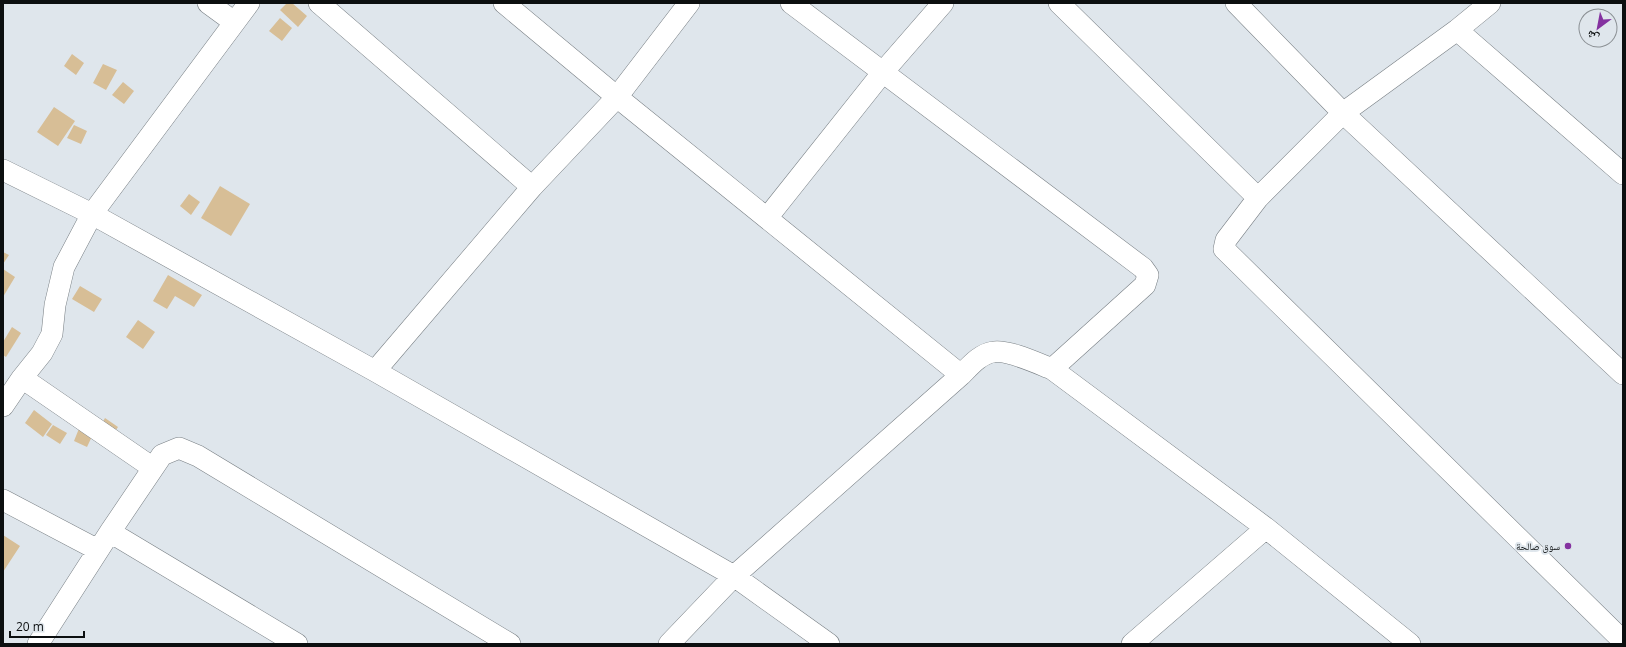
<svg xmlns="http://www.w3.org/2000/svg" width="1626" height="647" font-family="'Open Sans','Noto Naskh Arabic',sans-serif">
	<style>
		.building { fill: #d7be96 }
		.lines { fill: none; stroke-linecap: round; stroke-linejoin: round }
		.street-casing { stroke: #787f84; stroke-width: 22 }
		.street { stroke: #fff; stroke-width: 21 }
		.poi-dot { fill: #8432a0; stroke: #dfe6ec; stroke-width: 1.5 }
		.labels { text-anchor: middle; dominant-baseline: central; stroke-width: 4; stroke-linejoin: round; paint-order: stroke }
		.poi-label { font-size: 10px; fill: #0c0f10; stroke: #dfe6ec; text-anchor: end }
	</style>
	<rect width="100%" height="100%" fill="#dfe6ec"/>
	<path class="building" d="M287 3H292L307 16 298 27 280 10Z
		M280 18 292 28 282 41 269 31Z
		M72 54 84 63 76 75 64 66Z
		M103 64 117 70 106 90 93 83Z
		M123 82 134 91 124 104 112 95Z
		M54 107 75 121 58 146 37 132Z
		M74 125 87 131 81 144 67 138Z
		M220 186 250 204 231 236 201 218Z
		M189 194 200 202 191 215 180 206Z
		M3 252 9 255 3 264Z
		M3 269 15 277 3 297Z
		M168 275 202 295 194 307 175 296 167 309 153 301Z
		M80 286 102 299 94 312 72 299Z
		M138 320 155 332 143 349 126 337Z
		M12 327 21 333 6 357 3 355V342Z
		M34 410 52 424 43 437 25 423Z
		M105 418 118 427 108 442 96 434Z
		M53 425 67 433 60 444 46 435Z
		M80 426 94 432 87 447 74 441Z
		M3 535 20 546 3 572Z"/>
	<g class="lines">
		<defs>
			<path id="street" d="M208 3 234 22
				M319 3 532 187
				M504 3 617 97 961 375
				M791 3 1143 268 1148 275 1145 285 1052 369
				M1059 3 1258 198
				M1236 3 1343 113 1623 374
				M1490 3 1457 30 1343 113 1258 198 1226 240 1224 249 1623 641
				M1457 30 1623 174
				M3 170 92 214 375 371 734 576 829 644
				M767 218 883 72 943 3
				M375 371 532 187 617 97 689 3
				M22 378 153 468
				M3 406 22 378 42 353 52 334 55 305 64 267 92 214 249 3
				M3 500 98 550
				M110 532 297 644
				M38 644 110 532 162 455 179 448 198 456 510 644
				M669 644 734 576 961 375C970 366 980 354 993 352 1007 349 1039 364 1052 369L1266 528 1410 644
				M1132 644 1266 528"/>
		</defs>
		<use href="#street" class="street-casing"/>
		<use href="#street" class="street"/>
	</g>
	<circle class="poi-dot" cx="1568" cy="546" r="4"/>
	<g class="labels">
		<g class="poi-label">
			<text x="1560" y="546">سوق صالحة</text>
		</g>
	</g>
	<rect width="1626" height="647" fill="none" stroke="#0c0f10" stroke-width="8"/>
	<g transform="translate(1598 28) rotate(212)"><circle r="19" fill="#dfe6ec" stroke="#8b9094"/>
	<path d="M0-3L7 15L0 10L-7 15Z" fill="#8432a0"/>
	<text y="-6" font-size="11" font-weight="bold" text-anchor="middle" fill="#0c0f10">ش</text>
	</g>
	<path d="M10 631v6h74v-6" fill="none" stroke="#0c0f10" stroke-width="2"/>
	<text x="16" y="631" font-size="12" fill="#0c0f10" stroke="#dfe6ec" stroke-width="3" paint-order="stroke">20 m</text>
</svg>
